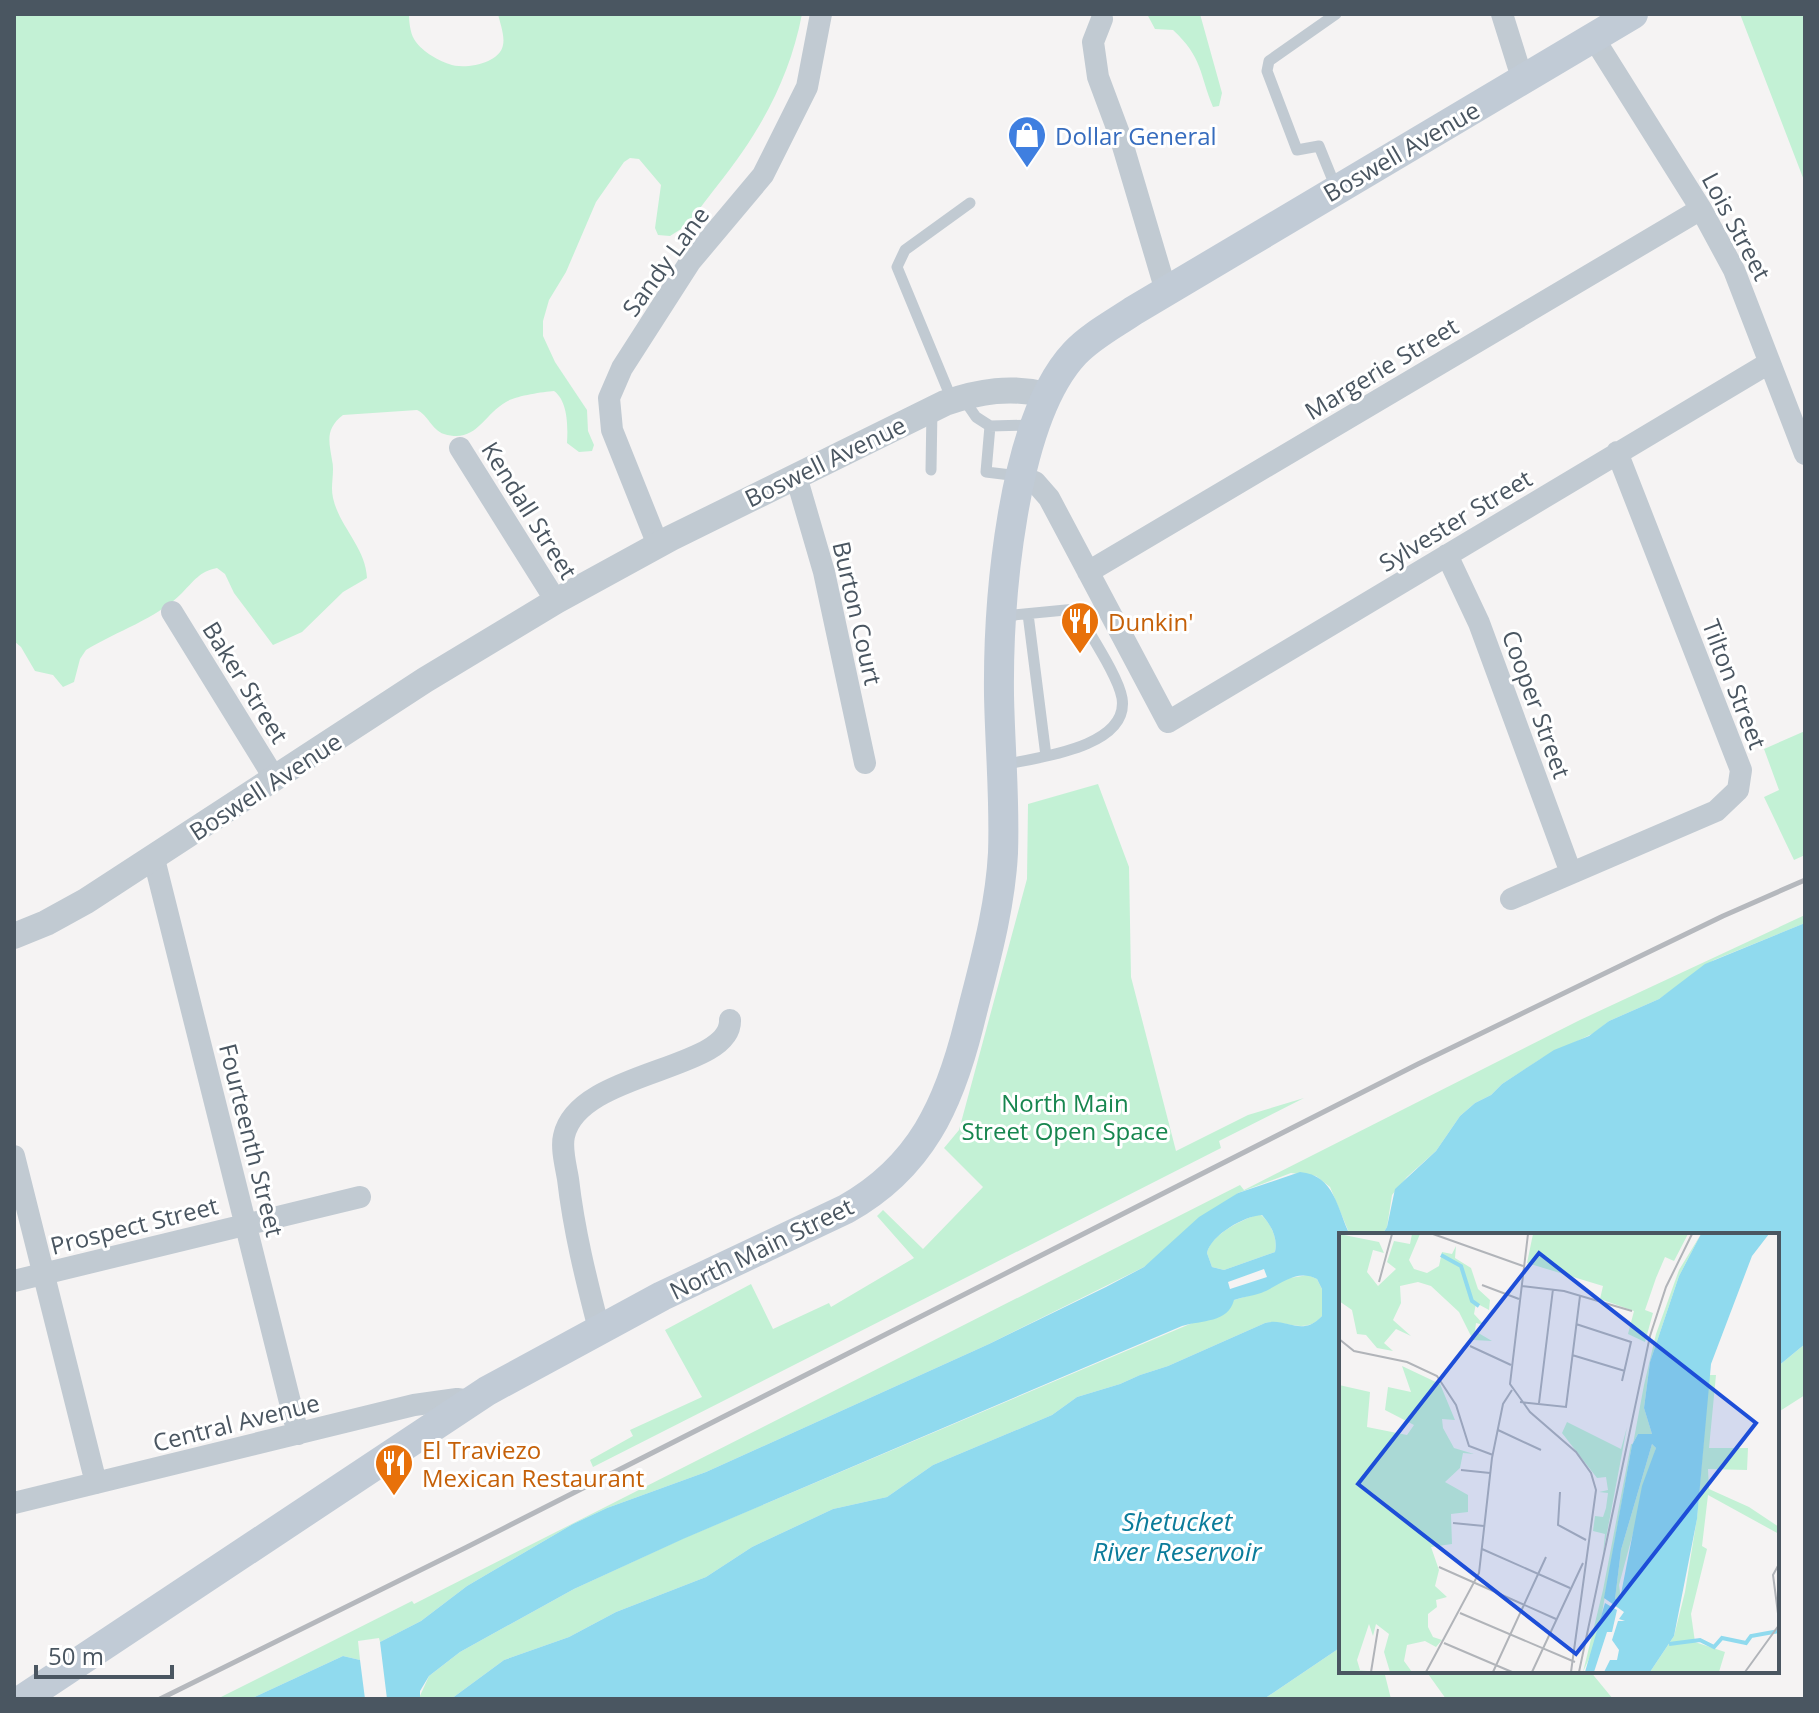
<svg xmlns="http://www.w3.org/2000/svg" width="1819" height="1713" font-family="'Open Sans',sans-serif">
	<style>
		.green { fill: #c3f1d5 }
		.water { fill: #90daee; fill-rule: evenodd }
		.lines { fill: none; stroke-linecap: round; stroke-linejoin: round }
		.service { stroke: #c1cad2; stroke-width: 11 }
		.minor { stroke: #c1cad2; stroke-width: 22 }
		.tertiary { stroke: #c1cad2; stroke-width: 26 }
		.secondary { stroke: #c1cbd6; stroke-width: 30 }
		.rail { stroke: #b5b8bd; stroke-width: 5 }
		.labels { text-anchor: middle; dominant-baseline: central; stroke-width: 6; stroke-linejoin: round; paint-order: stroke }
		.shop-label { font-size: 24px; fill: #366cbe; stroke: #fff; text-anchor: start }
		.street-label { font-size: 24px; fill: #4a5661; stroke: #fff }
		.food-label { font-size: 24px; fill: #c56008; stroke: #fff; text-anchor: start }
		.park-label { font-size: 24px; fill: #17864f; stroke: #fff }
		.water-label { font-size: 26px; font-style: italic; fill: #0c7c9b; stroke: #fff }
		.inset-river { fill: none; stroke: #90daee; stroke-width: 4 }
		.inset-road { fill: none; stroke: #b1b4b9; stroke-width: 2 }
		.view { fill: #1d4ed8; fill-opacity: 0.15; stroke: #1d4ed8; stroke-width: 4 }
		.inset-edge { fill: none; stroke: #4a5661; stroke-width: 4 }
	</style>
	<rect width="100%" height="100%" fill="#f5f3f3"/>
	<path class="green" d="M14 14H409C409 21 410 32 414 39 420 50 437 60 449 64 463 70 500 64 503 45 505 36 500 23 498 14H802C789 81 759 133 717 186 706 200 695 216 681 229L670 236 658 235 655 228 661 185 639 159 630 158 624 162 596 202 566 272 549 300 543 321V336L555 362 587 410 588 431 594 445 592 451 579 452 567 443C568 427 568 401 554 391 542 392 515 396 506 402 483 415 476 444 444 434 432 430 428 415 417 410L343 415C325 429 329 441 332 460 335 472 330 485 333 498 339 526 366 548 367 578L343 592 302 632 273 645 234 593 225 574 217 568C200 571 194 581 182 593 156 619 117 631 86 650L80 659 74 682 63 687 53 675 35 671 21 647 14 641Z
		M1147 14H1200L1222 93 1219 106 1213 107C1199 73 1203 58 1173 30L1155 29Z
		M1740 14H1805V183Z
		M1805 731V855L1794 860 1764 797 1779 790 1764 749Z
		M1098 784 1129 867 1131 977 1176 1151 1248 1115 1304 1098 1219 1141 1221 1148 593 1467 590 1460 633 1436 630 1430 702 1397 665 1330 751 1284 773 1329 829 1303 831 1307 914 1258 877 1216 883 1210 923 1249 983 1187 944 1148 959 1130 1027 879 1028 804Z
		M1805 915V923L1714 960 1659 999 1609 1021 1594 1033 1542 1058 1502 1084 1491 1095 1475 1103 1460 1116 1436 1151 1407 1177 1392 1195 1387 1227 1382 1235H1350L1330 1187 1316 1176 1291 1173 1238 1193 1144 1267 989 1344 706 1472 607 1508 573 1524 467 1586 421 1621 380 1642 379 1638 358 1641 360 1660 343 1656 250 1699H217L412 1601 414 1604 1240 1185 1244 1190 1580 1020Z
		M1260 1214C1271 1223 1278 1238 1275 1252L1224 1270 1212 1267 1207 1253C1211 1234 1243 1219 1260 1214Z
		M1308 1275 1317 1279 1322 1289V1316C1305 1336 1285 1319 1265 1323L1168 1366 1140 1375 1120 1384 1077 1397 1052 1415 933 1465 887 1497 833 1509 752 1547 706 1577 616 1612 569 1637 504 1660 451 1699 419 1698 429 1676 460 1652 574 1589 682 1539 1197 1321 1234 1300 1265 1291 1284 1279Z
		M1805 1344V1395L1777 1413V1367Z
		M1341 1647V1671H1384L1391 1699H1264Z
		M1426 1671H1590L1613 1699H1446Z"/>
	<path class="water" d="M1805 923V1344L1777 1367V1235H1382L1387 1227 1395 1189 1436 1151 1460 1116 1475 1103 1491 1095 1502 1084 1554 1050 1589 1036 1609 1021 1659 999 1705 964Z
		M1300 1172C1335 1175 1337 1209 1350 1235H1341V1647L1264 1699H451L504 1660 569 1637 616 1612 706 1577 752 1547 833 1509 887 1497 933 1465 1052 1415 1077 1397 1120 1384 1140 1375 1168 1366 1265 1323C1287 1317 1301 1338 1322 1316V1289L1317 1279C1296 1268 1279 1286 1261 1293 1252 1296 1243 1297 1234 1300 1228 1323 1202 1320 1182 1326L683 1539 574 1589 460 1652 429 1676 420 1691V1699H387L380 1642 421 1621 467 1586 573 1524 607 1508 706 1472 989 1344 1106 1287 1144 1267 1199 1217 1238 1193ZM1262 1215C1271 1225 1278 1238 1275 1252L1224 1270 1212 1267 1207 1253C1211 1235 1244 1216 1262 1215ZM1264 1269 1267 1277 1230 1289 1228 1282Z
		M343 1656 360 1660 365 1699H250Z"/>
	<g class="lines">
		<path class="service" d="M1336 14 1269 61 1267 71 1297 150 1319 146 1336 188
			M963 398 976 417 990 426
			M952 400 897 267 905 250 970 203
			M931 470 932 409
			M1019 476 986 472 990 426 1033 425
			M1028 614 1046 756
			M1002 765C1035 758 1130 748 1122 698 1118 675 1088 632 1076 609L1004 616"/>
		<path class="minor" d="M1502 14 1523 81
			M1102 19 1093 42 1098 77 1120 136 1166 291
			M1593 37 1701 209 1734 270 1805 454
			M460 448 556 601
			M796 476 824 572 865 763
			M1021 477 1035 482 1049 498 1168 722 1769 363
			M658 545 612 430 609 398 622 368 690 262 763 175 807 87 821 14
			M1447 555 1479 623 1571 873
			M1088 572 1701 209
			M172 612 275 779
			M154 859 298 1434
			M1511 899 1716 811 1738 790 1741 770 1617 452
			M14 1156 96 1483
			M14 1281 360 1197
			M599 1329C586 1279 574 1231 568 1179 566 1167 561 1148 564 1136 578 1070 732 1071 730 1020
			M14 1503 414 1405 457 1399 471 1401"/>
		<path class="tertiary" d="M14 936 46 923 86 901 425 680 556 601 671 538 945 403C980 391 1011 386 1047 395"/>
		<path class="secondary" d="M23 1699 487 1391 662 1296 846 1209C921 1167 949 1104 969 1024 983 968 1000 911 1003 853 1005 800 1000 748 999 695 998 605 1011 421 1075 353 1091 336 1114 324 1133 311L1633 14"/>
		<path class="rail" d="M160 1699 467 1547 1418 1064 1723 916 1805 880"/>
	</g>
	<defs>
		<symbol id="shop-pin" viewBox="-11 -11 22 30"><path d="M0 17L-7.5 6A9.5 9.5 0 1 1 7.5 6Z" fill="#3f7fe0" stroke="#fff"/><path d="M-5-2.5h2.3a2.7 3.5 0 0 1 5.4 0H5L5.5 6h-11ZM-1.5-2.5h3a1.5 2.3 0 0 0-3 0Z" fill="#fff"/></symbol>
		<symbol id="restaurant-pin" viewBox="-11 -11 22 30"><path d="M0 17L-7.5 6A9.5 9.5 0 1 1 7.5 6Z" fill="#e8710a" stroke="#fff"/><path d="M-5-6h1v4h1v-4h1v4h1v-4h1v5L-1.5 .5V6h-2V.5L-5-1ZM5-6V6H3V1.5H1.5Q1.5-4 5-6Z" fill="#fff"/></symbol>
	</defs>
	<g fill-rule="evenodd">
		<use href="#shop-pin" x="1005" y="113" width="44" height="60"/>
		<use href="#restaurant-pin" x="1058" y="599" width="44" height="60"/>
		<use href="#restaurant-pin" x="372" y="1441" width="44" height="60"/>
	</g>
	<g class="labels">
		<g class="shop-label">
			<text x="1055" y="135">Dollar General</text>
		</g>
		<g class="street-label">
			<text transform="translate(1401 151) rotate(-30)">Boswell Avenue</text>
			<text transform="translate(1737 226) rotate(62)">Lois Street</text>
			<text transform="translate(665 261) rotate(-54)">Sandy Lane</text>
			<text transform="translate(1381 368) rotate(-31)">Margerie Street</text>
			<text transform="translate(825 461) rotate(-26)">Boswell Avenue</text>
			<text transform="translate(530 510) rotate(58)">Kendall Street</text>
			<text transform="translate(1455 520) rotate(-31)">Sylvester Street</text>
			<text transform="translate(858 613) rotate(77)">Burton Court</text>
			<text transform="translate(246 682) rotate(58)">Baker Street</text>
			<text transform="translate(1735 684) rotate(69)">Tilton Street</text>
			<text transform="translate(1537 704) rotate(70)">Cooper Street</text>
			<text transform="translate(265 786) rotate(-33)">Boswell Avenue</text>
			<text transform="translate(252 1140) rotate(76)">Fourteenth Street</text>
			<text transform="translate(134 1225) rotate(-14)">Prospect Street</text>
			<text transform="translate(761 1248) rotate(-26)">North Main Street</text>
			<text transform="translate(236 1422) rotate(-14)">Central Avenue</text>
		</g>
		<g class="food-label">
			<text x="1108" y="621">Dunkin'</text>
			<text x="422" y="1449">El Traviezo<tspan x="422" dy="28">Mexican Restaurant</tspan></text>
		</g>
		<g class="park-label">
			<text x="1065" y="1102">North Main<tspan x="1065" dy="28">Street Open Space</tspan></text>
		</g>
		<g class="water-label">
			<text x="1177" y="1521">Shetucket<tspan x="1177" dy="30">River Reservoir</tspan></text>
		</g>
	</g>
	<g transform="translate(1339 1233)">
		<rect width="440" height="440" fill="#f5f3f3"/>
		<path d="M0 1 40 9 45 20 34 17 28 39 39 53 57 36 48 29 55 8 71 11 73 1H81L70 27 75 36 88 40 100 33 103 19 113 21 117 13 116 25 132 35 139 56 151 67 150 77 137 70 135 81 145 92 137 90 136 98 153 108 134 107 120 79 92 53 79 49 61 53 62 70 54 87 72 103 57 96 45 110 54 118 38 115 27 102 18 101 13 77 0 68ZM194 1H349L335 28 326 24 317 45 306 77 314 80 306 109 289 101 295 78 261 66 264 53 188 30ZM362 1 340 43 311 129 305 175 313 201H299L293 212 258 408 244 439 264 357 292 211H294L305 152 317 101 340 37ZM63 133 101 151 116 187 103 186 104 195 115 215 135 221 124 220 121 235 106 249 129 262V279L112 281 113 311 92 314 100 337 96 353 108 364 97 367 98 374 89 381V394L94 404 103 407 97 414 86 408 68 412 65 428 73 439H51L45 419 50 401 37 391 34 403 30 391 18 427 21 437H29L0 439V152L31 159 28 194 68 202 75 192 46 177 49 154 72 159ZM370 142H377L370 215H409L408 237 369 236 370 256 410 274 440 294V301L369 262 363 313 368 316 352 381 356 409 386 419 380 439H311L335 403 346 359 358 285ZM228 189 282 216 288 194 264 321 266 301 254 298 256 283 264 284 267 275 269 260 260 259 269 257 267 244 258 245 223 200ZM313 211 317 215 280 352 282 367 276 366 282 317Z" fill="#c3f1d5"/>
		<path d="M362 1H430L413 23 372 131 358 286 335 403 311 439H259H265L271 427H278L280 417 273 407 279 388H286L280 386 285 379 265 365 293 212 299 201H313L305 175 311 129 340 43ZM313 211 317 215 303 253 281 366H276L282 317ZM266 370 278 377 273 399H268L255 439H246Z" fill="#90daee" fill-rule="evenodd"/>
		<path class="inset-river" d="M102 22 122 33 133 68 140 73M330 411 361 407 375 414 383 405 407 410 412 403 440 398"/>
		<path class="inset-road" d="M94 1 184 33M189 1 171 151 191 179 237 219 252 240 257 257 232 439M40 49 53 1M143 52 180 66M182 53 225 58 293 78M237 91 292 109 283 148M0 106 15 118 68 129 98 143 117 172 130 213 154 222M131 113 172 132M233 122 286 138M181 169 227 174 241 63M200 170 214 56M159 197 202 217M122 237 151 240M221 259 219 292 247 307M114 290 145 293M143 316 231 355M440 331 434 342 440 388M100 334 217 386M121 380 236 429M105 410 173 439M32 439 39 396M87 439 140 340 153 225 164 171 173 157M154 439 207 324M193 439 244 330M240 439 311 103 327 54 353 1M406 439 440 392"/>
		<path class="view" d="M200 20 417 190 237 421 19 251Z"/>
		<rect width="440" height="440" class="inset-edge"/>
	</g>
	<rect width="1819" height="1713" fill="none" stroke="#4a5661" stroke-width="32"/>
	<path d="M36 1665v12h136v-12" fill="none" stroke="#4a5661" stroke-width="4"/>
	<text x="48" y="1665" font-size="24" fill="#4a5661" stroke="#ffffff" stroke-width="6" paint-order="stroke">50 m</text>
</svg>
